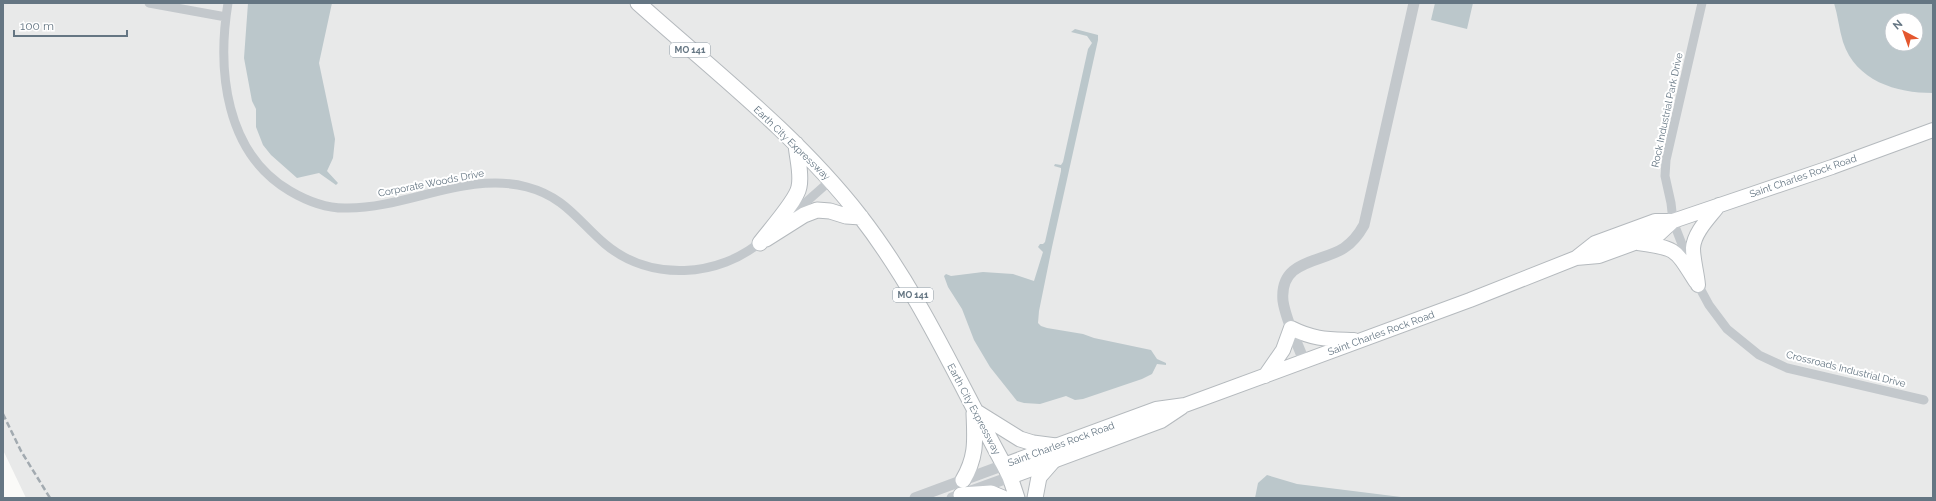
<svg xmlns="http://www.w3.org/2000/svg" width="1936" height="501" font-family="Raleway,sans-serif">
	<style>
		.built { fill: #e8e9e9; fill-rule: evenodd }
		.water { fill: #bbc7cb; fill-rule: evenodd }
		.lines { fill: none; stroke-linecap: round; stroke-linejoin: round }
		.primary-casing { stroke: #b5babe; stroke-width: 16 }
		.trunk-casing { stroke: #b4b9bd; stroke-width: 17 }
		.minor { stroke: #c3c8cc; stroke-width: 9 }
		.tertiary { stroke: #c3c8cc; stroke-width: 11 }
		.primary { stroke: #fff; stroke-width: 14 }
		.trunk { stroke: #fff; stroke-width: 15 }
		.rail { stroke: #a2aab0; stroke-width: 2.5; stroke-dasharray: 6 3; stroke-linecap: butt }
		.labels { text-anchor: middle; dominant-baseline: central; stroke-width: 4; stroke-linejoin: round; paint-order: stroke }
		.shield { fill: #fff; stroke: #939fa8; stroke-width: 1 }
		.shield-label { font-size: 9px; font-weight: bold; fill: #657683 }
		.street-label { font-size: 10px; fill: #657683; stroke: #fff }
	</style>
	<rect width="100%" height="100%" fill="#fafaf8"/>
	<path class="built" d="M3 3H1933V498H26L3 450ZM1892 20H1916V44H1892Z"/>
	<path class="water" d="M248 3H332L319 63 335 139 333 158 327 171 338 183 336 185 319 173 297 178 271 155 263 145 256 127V109L252 101 244 58Z
		M1435 3H1473L1467 29 1431 20Z
		M1834 3H1933V93C1896 93 1856 81 1843 42 1839 29 1838 16 1834 3ZM1892 20H1916V44H1892Z
		M1075 29 1098 35V40L1052 247 1039 311 1038 323 1041 326 1047 328 1083 334 1094 338 1151 350 1157 359 1166 363V365L1157 364 1152 374 1142 379 1083 399 1075 400 1066 396 1040 404 1024 403 1017 401 990 367 974 340 962 309 948 287 944 276 946 274 951 276 983 272 1013 274 1034 281 1043 252 1038 247 1040 244H1043L1045 242 1061 171V168L1054 166 1055 164 1061 165 1063 162 1088 49 1092 43 1087 36 1071 32Z
		M1267 475 1297 484 1409 498H1255L1258 483Z"/>
	<g class="lines">
		<defs>
			<path id="primary" d="M1638 243C1677 248 1675 249 1696 282
				M1576 258 1599 256 1659 234 1673 221
				M1698 285C1697 273 1693 260 1693 248 1694 232 1710 217 1719 205
				M1265 376 1283 350 1291 328C1315 340 1328 339 1354 340
				M1004 465 1156 409 1185 405 1470 300 1576 258 1595 243 1655 221H1673L1832 167 1933 130
				M1010 477 1161 421 1182 407"/>
			<path id="trunk" d="M638 3C714 71 797 135 860 216 919 292 958 381 1004 465L1010 477 1017 498
				M766 239 804 215 817 210 830 211 846 216 861 217
				M760 243C769 231 797 200 799 187 802 174 797 158 796 144
				M975 411 1020 439 1033 443 1056 446
				M963 480C977 456 975 440 974 413
				M961 495 991 493 1003 498
				M1035 498 1039 477 1053 461"/>
		</defs>
		<use href="#primary" class="primary-casing"/>
		<use href="#trunk" class="trunk-casing"/>
		<path class="minor" d="M149 3 226 17
			M228 3C217 70 225 153 290 191 307 201 327 209 348 208 407 208 468 171 527 187 565 197 578 221 605 244 650 282 719 278 763 240
			M787 219 831 180
			M1690 265 1673 221 1671 203 1665 176 1666 160 1702 3
			M1696 281 1709 305 1727 329 1759 355 1787 368 1924 400"/>
		<path class="tertiary" d="M1304 361C1297 342 1286 321 1283 301 1279 259 1321 263 1344 248 1353 242 1359 234 1364 225L1414 3
			M915 498 1004 465
			M952 498 1010 477"/>
		<use href="#primary" class="primary"/>
		<use href="#trunk" class="trunk"/>
		<path class="rail" d="M3 414 21 451 50 498"/>
	</g>
	<g class="labels">
		<g class="shield">
			<rect x="670" y="43" width="40" height="14" rx="3"/>
			<rect x="893" y="288" width="40" height="14" rx="3"/>
		</g>
		<g class="shield-label">
			<text x="690" y="50">MO 141</text>
			<text x="913" y="295">MO 141</text>
		</g>
		<g class="street-label">
			<text transform="translate(1667 110) rotate(-78)">Rock Industrial Park Drive</text>
			<text transform="translate(792 143) rotate(44)">Earth City Expressway</text>
			<text transform="translate(1803 176) rotate(-19)">Saint Charles Rock Road</text>
			<text transform="translate(431 183) rotate(-11)">Corporate Woods Drive</text>
			<text transform="translate(1381 333) rotate(-20)">Saint Charles Rock Road</text>
			<text transform="translate(1846 369) rotate(14)">Crossroads Industrial Drive</text>
			<text transform="translate(974 409) rotate(62)">Earth City Expressway</text>
			<text transform="translate(1061 444) rotate(-20)">Saint Charles Rock Road</text>
		</g>
	</g>
	<rect width="1936" height="501" fill="none" stroke="#657683" stroke-width="8"/>
	<g transform="translate(1904 32) rotate(319)"><circle r="19" fill="#ffffff" stroke="#c1c8cd"/>
	<path d="M0-3L7 15L0 10L-7 15Z" fill="#e4572e"/>
	<text y="-6" font-size="11" font-weight="bold" text-anchor="middle" fill="#657683">N</text>
	</g>
	<path d="M14 30v6h113v-6" fill="none" stroke="#657683" stroke-width="2"/>
	<text x="20" y="30" font-size="12" fill="#657683" stroke="#ffffff" stroke-width="3" paint-order="stroke">100 m</text>
</svg>
